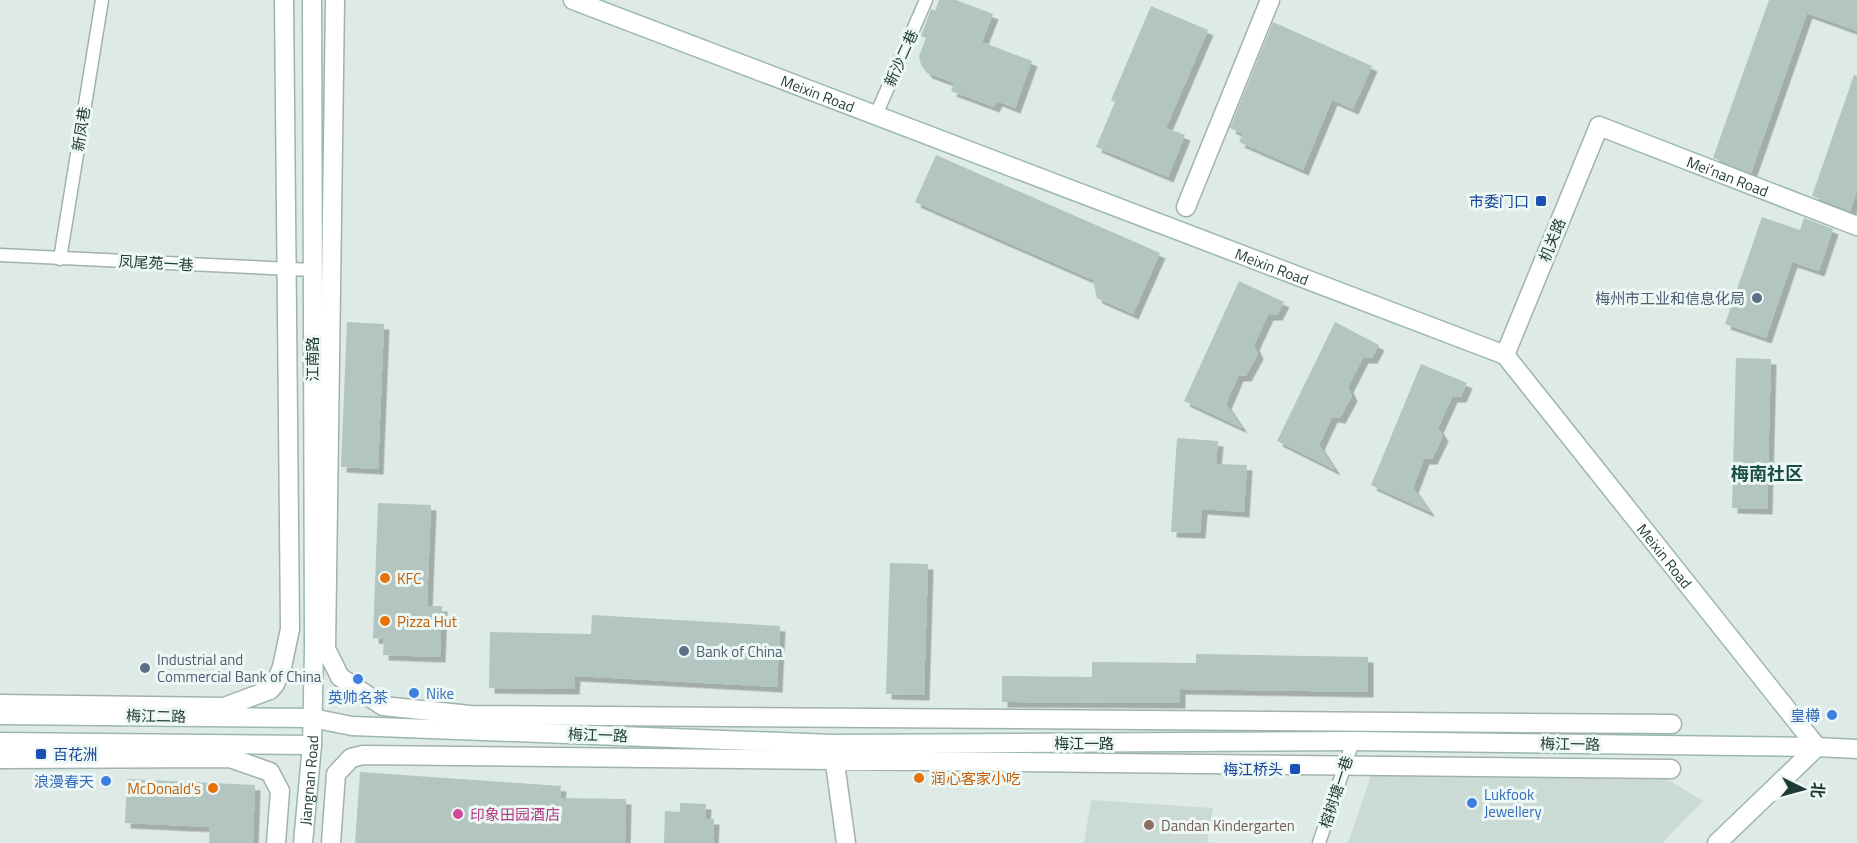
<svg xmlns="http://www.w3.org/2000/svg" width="1857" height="843" font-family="'Titillium Web','Noto Sans SC',sans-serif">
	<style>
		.built { fill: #cbdad5 }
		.building { fill: #b2c5c0; filter: url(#shadow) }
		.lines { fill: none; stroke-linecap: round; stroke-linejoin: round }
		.lane-casing { stroke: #a0b2ae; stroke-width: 15 }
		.street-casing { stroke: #a0b2ae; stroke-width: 21 }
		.secondary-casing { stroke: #9bb7b1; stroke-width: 21 }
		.lane { stroke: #fff; stroke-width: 12 }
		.street { stroke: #fff; stroke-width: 18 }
		.secondary { stroke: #fff; stroke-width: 18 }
		.transit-dot { fill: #1a4fb4; stroke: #edf7f3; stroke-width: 2 }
		.service-dot { fill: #5c6f8a; stroke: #edf7f3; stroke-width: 2 }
		.food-dot { fill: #e8710a; stroke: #edf7f3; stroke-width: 2 }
		.shop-dot { fill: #3f7fe0; stroke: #edf7f3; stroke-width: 2 }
		.hotel-dot { fill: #d1479c; stroke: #edf7f3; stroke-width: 2 }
		.education-dot { fill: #8d6e63; stroke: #edf7f3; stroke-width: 2 }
		.labels { text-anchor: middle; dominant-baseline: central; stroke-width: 6; stroke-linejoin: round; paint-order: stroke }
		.street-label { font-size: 15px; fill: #1e3a37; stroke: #edf7f3 }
		.transit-label { font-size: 15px; fill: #164399; stroke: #edf7f3; text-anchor: end }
		.service-label { font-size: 15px; fill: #4e5e75; stroke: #edf7f3; text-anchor: start }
		.food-label { font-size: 15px; fill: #c56008; stroke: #edf7f3; text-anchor: start }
		.shop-label { font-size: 15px; fill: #366cbe; stroke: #edf7f3; text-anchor: start }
		.hotel-label { font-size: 15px; fill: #b23c85; stroke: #edf7f3; text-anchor: start }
		.education-label { font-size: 15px; fill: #785e54; stroke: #edf7f3; text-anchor: start }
		.quarter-label { font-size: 18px; font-weight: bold; fill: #194d48; stroke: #edf7f3 }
	</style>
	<defs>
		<filter id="shadow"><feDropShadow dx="5.5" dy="5.5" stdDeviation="0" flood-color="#0004"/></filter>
	</defs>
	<rect width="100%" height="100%" fill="#ddeae6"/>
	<path class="built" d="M1654 771 1703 801 1662 843H1348L1372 773Z
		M1091 800 1213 808 1207 842 1217 843H1084Z"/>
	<path class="building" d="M939 0H956L993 14 982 42 1032 61 1015 108 997 101 994 107 951 91 954 83 927 73 921 65 919 56 926 38 921 36 931 9 935 11Z
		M1769 0H1857V31L1807 13 1751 173 1713 158Z
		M1151 6 1208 30 1166 128 1185 135 1168 177 1096 147 1115 102 1111 100Z
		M1273 22 1372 66 1353 109 1332 100 1303 170 1239 142 1243 134 1230 128Z
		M1854 75 1857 76V190L1850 211 1812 196Z
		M936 155 1160 253 1133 314 1097 298 1093 280 915 202Z
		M1762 217 1800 230 1804 218 1833 229 1819 271 1792 262 1766 338 1725 324Z
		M1239 281 1284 302 1277 315H1268L1254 345 1258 354 1246 376H1238L1226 404 1242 428 1184 401Z
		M347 322 384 324 378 469 341 467Z
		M1335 322 1379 345 1372 358H1363L1348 387 1352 396 1340 418 1332 417 1319 445 1335 470 1277 441Z
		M1736 358 1771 359 1767 509 1732 508Z
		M1421 364 1467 383 1461 397H1452L1438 428 1443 436 1432 459H1424L1413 488 1430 512 1371 485Z
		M1177 438 1218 441 1216 464 1247 465 1244 512 1202 509 1200 533 1171 532Z
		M378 503 431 505 427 606H442L440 657 383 655 384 639 373 638Z
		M890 563 928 564 924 695 886 694Z
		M592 615 780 626 777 687 575 676 574 689 489 688 490 632 591 634Z
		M1196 654 1368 657V692L1180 689V703L1002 702V676L1092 677V662L1196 663Z
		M360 772 561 786 560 798 626 799 625 843H355Z
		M127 779 255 785 253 843H209L210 827 125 823Z
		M680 803 706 804 705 819H714L713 843H664L665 811 680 812Z"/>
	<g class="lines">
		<defs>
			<path id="lane" d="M876 115 926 0
				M0 255 312 270
				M60 259 102 0
				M1319 843 1353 741"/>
			<path id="street" d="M335 0 326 649 340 677 383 706 470 715 1672 724
				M1186 207 1270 0
				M1505 355 1599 126
				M0 704 224 707 270 690 275 684 282 667 290 629 284 0
				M833 749 846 843
				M0 759 230 758 270 772 280 791 276 843
				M331 843 336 774 351 758 363 755 1671 769"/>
			<g id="secondary">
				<path id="s1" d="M573 0 1505 355 1817 747"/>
				<path id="s2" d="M1599 126 1857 226"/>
				<path d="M0 715 312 718 352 726 832 744 1353 741 1817 747 1857 749"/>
				<path d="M0 742 312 745"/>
				<path id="s3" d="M303 843 312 745 314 649 312 0"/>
				<path d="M1717 843 1817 747"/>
			</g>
		</defs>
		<use href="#lane" class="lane-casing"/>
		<use href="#street" class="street-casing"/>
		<use href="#secondary" class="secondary-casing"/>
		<use href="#lane" class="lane"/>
		<use href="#street" class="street"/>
		<use href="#secondary" class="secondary"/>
	</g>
	<g class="transit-dot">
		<rect x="1535" y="195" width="12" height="12" rx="3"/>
		<rect x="35" y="748" width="12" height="12" rx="3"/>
		<rect x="1289" y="763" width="12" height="12" rx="3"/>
	</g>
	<g class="service-dot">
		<circle cx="1757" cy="298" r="6"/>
		<circle cx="684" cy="651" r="6"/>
		<circle cx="145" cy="668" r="6"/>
	</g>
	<g class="food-dot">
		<circle cx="385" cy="578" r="6"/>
		<circle cx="385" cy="621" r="6"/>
		<circle cx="919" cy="778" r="6"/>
		<circle cx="213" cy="788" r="6"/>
	</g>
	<g class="shop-dot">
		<circle cx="358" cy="679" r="6"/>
		<circle cx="414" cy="693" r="6"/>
		<circle cx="1832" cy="715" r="6"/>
		<circle cx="106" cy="781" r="6"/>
		<circle cx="1472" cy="803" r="6"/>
	</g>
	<circle class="hotel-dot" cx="458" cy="814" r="6"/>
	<circle class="education-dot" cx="1149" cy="825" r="6"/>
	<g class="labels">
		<g class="street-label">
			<text transform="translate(901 58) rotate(-66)">新沙二巷</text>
			<text stroke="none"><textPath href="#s1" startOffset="262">Meixin Road</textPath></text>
			<text transform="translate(81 129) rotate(-81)">新凤巷</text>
			<text stroke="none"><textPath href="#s2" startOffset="138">Mei’nan Road</textPath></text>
			<text transform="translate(1552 240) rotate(-68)">机关路</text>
			<text transform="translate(156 263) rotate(3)">凤尾苑一巷</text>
			<text stroke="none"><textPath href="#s1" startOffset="748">Meixin Road</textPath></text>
			<text transform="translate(312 359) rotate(-90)">江南路</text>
			<text stroke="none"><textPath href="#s1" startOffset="1254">Meixin Road</textPath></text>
			<text transform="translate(156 716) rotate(1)">梅江二路</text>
			<text transform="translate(598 735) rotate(2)">梅江一路</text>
			<text x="1084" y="743">梅江一路</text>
			<text transform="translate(1570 744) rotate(1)">梅江一路</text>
			<text stroke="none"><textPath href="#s3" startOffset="63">Jiangnan Road</textPath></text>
			<text transform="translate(1336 792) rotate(-72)">榕树塘一巷</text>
		</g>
		<g class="transit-label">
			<text x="1529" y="201">市委门口</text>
			<text x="53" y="754" text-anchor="start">百花洲</text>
			<text x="1283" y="769">梅江桥头</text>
		</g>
		<g class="service-label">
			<text x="1745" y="298" text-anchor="end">梅州市工业和信息化局</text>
			<text x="696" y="651">Bank of China</text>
			<text x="157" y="659">Industrial and<tspan x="157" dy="17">Commercial Bank of China</tspan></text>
		</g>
		<g class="food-label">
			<text x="397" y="578">KFC</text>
			<text x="397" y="621">Pizza Hut</text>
			<text x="931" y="778">润心客家小吃</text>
			<text x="201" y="788" text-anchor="end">McDonald's</text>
		</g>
		<g class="shop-label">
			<text x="426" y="693">Nike</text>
			<text x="358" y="697" text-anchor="middle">英帅名茶</text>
			<text x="1820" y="715" text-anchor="end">皇樽</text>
			<text x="94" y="781" text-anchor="end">浪漫春天</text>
			<text x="1484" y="794">Lukfook<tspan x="1484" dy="17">Jewellery</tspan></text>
		</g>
		<g class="hotel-label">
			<text x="470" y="814">印象田园酒店</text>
		</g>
		<g class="education-label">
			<text x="1161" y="825">Dandan Kindergarten</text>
		</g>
		<g class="quarter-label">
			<text x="1767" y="473">梅南社区</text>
		</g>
	</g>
	<g transform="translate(1803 789) rotate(95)" stroke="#edf7f3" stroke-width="4.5" paint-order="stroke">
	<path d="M0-4.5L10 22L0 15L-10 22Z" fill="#1e3a37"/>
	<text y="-9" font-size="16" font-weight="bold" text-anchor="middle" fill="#1e3a37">北</text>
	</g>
</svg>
